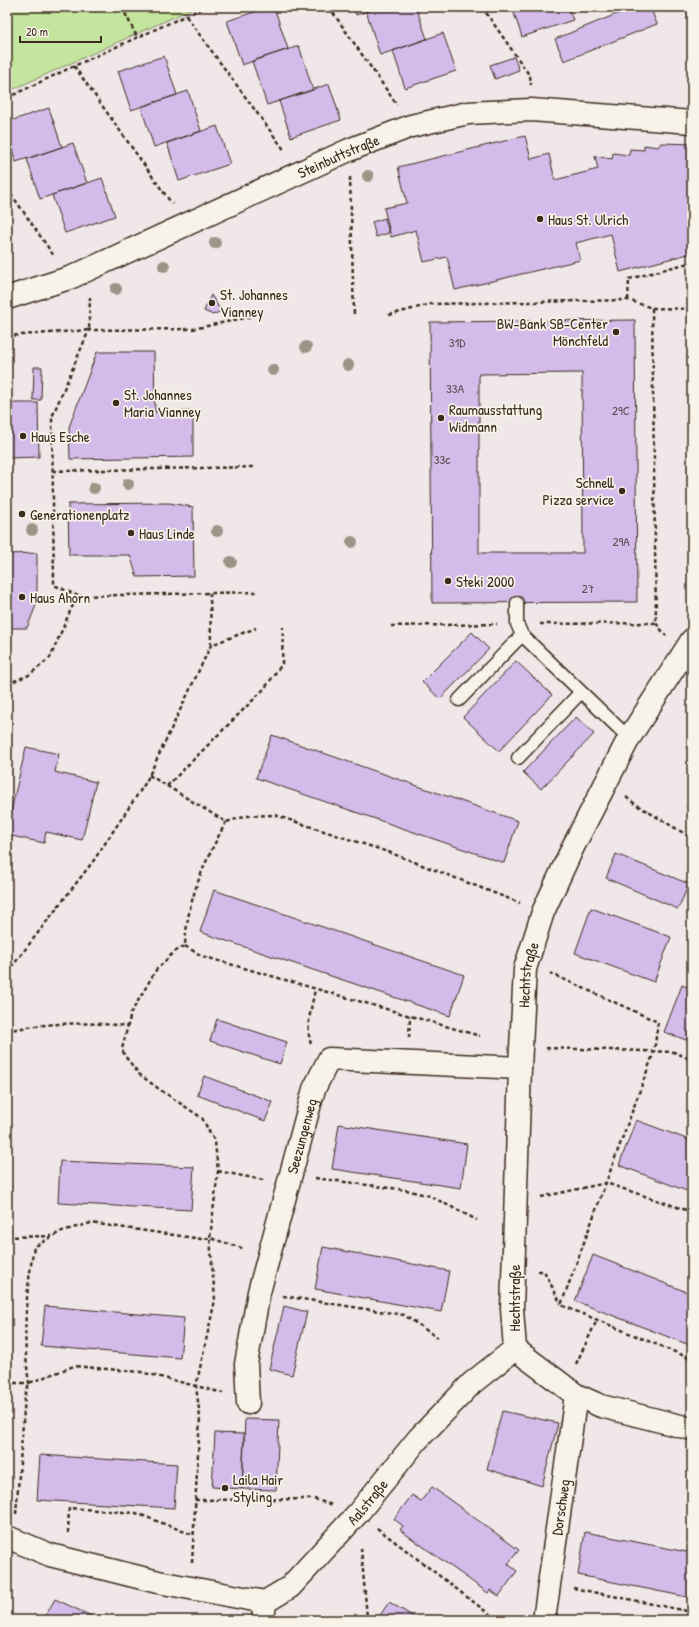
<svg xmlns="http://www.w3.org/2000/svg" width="699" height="1627" font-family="'Patrick Hand',sans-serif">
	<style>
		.green { fill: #c3e59e; stroke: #7f885e }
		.building { fill: #d3bbea; stroke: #3b2a1e; fill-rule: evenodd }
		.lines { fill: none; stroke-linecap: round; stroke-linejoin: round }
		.lane-casing { stroke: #3b2a1e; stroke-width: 15 }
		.street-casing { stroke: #3b2a1e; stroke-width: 25 }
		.path { stroke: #3b2a1e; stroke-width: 2.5; stroke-dasharray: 4 3; stroke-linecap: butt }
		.lane { stroke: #f7f3e8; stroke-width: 12 }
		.street { stroke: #f7f3e8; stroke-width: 22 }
		.tree { fill: #9b9487 }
		.poi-dot { fill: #3b2a1e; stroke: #f7f3e8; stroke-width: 1.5 }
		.labels { text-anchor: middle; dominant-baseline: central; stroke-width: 3.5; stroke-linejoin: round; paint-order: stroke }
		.number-label { font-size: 13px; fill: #614e51 }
		.street-label { font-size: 15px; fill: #3b2a1e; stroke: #f7f3e8 }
		.poi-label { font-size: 15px; fill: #3b2a1e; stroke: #f7f3e8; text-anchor: start }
	</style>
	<rect width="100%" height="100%" fill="#f0e8e8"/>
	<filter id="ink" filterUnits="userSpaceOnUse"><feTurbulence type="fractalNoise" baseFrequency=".025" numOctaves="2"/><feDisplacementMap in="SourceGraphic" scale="8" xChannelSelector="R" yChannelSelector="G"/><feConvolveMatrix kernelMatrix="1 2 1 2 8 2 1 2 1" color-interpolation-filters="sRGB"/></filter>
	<g filter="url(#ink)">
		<path class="green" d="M7 7H196L7 92Z"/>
		<path class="building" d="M269 7H274L288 49 242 65 227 21Z
			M353 7H380L356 15Z
			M380 7H416L427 39 380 55 366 11Z
			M512 7H568L573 20 522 37Z
			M634 7H650L657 24 564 61 555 39Z
			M443 33 456 71 405 88 393 51Z
			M299 46 313 90 267 105 252 61Z
			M164 56 177 95 131 110 118 71Z
			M514 57 519 70 495 79 490 65Z
			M329 84 341 120 291 137 279 101Z
			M188 91 201 131 154 147 141 107Z
			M49 108 62 147 16 162 7 135V122Z
			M217 126 230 164 179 181 167 143Z
			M525 136 531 159 549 154 555 180 598 169 595 156 612 159 613 153 629 155 630 149 644 150V145L658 147 661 143 692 144V253L620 272 611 234 576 243 580 260 455 290 447 257 424 262 416 230 391 237 384 208 407 203 398 167Z
			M73 143 87 183 40 199 27 159Z
			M102 178 115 216 65 233 52 195Z
			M385 218 389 233 376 237 372 222Z
			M211 295 221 311 213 315 204 311Z
			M635 320 637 602 432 603 430 322ZM582 373 583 553H479V374Z
			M97 352H154L155 412 193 411V457L70 459 69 427Z
			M34 367H42L41 400H33Z
			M7 403H38L39 457 7 458Z
			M169 503 193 507 194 576 137 577 130 555H69L68 504Z
			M37 553V603L27 628H7V554Z
			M472 632 489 649 440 699 422 682Z
			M516 661 552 695 499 751 463 717Z
			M576 717 594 734 541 789 523 772Z
			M272 735 518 821 504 863 256 778Z
			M26 747 59 754 55 772 96 782 82 840 46 832 44 843 7 835V828Z
			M692 798V811L686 807Z
			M616 854 689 884 678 909 606 878Z
			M214 890 464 975 450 1016 200 932Z
			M591 908 671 937 654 982 575 953Z
			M682 985 692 989V1042L664 1032Z
			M217 1019 287 1042 280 1064 210 1041Z
			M204 1076 273 1102 265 1121 197 1095Z
			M636 1120 692 1141V1193L619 1165Z
			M339 1124 467 1144 461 1188 332 1169Z
			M60 1161 194 1167 191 1210 58 1203Z
			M323 1247 449 1271 441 1312 315 1289Z
			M593 1255 692 1294V1346L575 1301Z
			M45 1306 184 1318 180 1358 41 1346Z
			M284 1306 307 1312 292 1375 269 1369Z
			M502 1411 558 1423 542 1486 487 1469Z
			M245 1419 279 1420 276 1490 242 1489Z
			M215 1433 244 1434 242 1489 212 1487Z
			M40 1455 177 1464 174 1508 37 1500Z
			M432 1487 519 1550 508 1564 517 1571 499 1596 490 1590 488 1593 400 1530 403 1526 394 1519 412 1495 421 1501Z
			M585 1532 692 1553V1598L578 1575Z
			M55 1599 100 1620H43Z
			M389 1602 416 1618 415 1620H377Z"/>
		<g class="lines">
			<defs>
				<path id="lane" d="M517 603V624L522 635 629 738
					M459 700 522 635
					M518 758 581 692"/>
				<g id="street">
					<path id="s1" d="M7 298 72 277 349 150 411 126 468 113 531 110 692 122"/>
					<path id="s2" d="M515 1349 512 1309 520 1068 525 969 543 912 573 847 629 738 692 640"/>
					<path d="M515 1349 576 1395 601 1406 692 1429"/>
					<path id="s3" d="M248 1403 246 1364 259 1292 314 1089 329 1059 520 1068"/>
					<path id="s4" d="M7 1537 50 1555 158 1582 265 1602 290 1587 358 1513 418 1439 472 1383 515 1349"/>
					<path d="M263 1620 265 1602"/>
					<path id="s5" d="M544 1620 576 1395"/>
				</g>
			</defs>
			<use href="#lane" class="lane-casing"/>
			<use href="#street" class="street-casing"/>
			<path class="path" d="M122 7 137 37
				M329 7 397 105
				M482 7 530 76 531 85
				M685 7 692 19
				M186 16 285 151
				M74 66 172 204
				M7 98 74 66 205 7
				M350 177 354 315
				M7 188 54 256
				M628 300 629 279 692 262
				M652 308 692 309
				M389 315 431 304 628 300 652 308 656 623 540 624
				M7 336 89 330 90 297
				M53 471 255 467
				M210 593 211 645
				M78 596 54 585 52 417 89 330 193 329 254 316
				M656 623 666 636
				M391 626 497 624
				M7 684 29 675 50 658 71 609 78 596 256 592
				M149 775 226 822 247 816 275 815 391 853 520 903
				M167 786 265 688 282 664 283 627
				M626 797 635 804 692 838
				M185 946 202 956 480 1036
				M7 973 94 860 146 782 211 645 256 628
				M550 973 658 1022 654 1052 561 1305 692 1359
				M7 1031C46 1022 88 1022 128 1026
				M409 1038 410 1016
				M311 1044C305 1026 312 1007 315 989
				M546 1048 674 1052 692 1060
				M218 1171 263 1180
				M315 1178 406 1190 430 1196 477 1220
				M541 1197 606 1183 692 1212
				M7 1237 52 1236
				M538 1271H544L561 1304
				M283 1296 404 1315 438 1338
				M576 1364 597 1320
				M7 1383H29C22 1338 26 1291 34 1247L62 1231 91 1223 201 1239 210 1238 245 1249
				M195 1500 314 1499 332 1505
				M16 1514 25 1397 29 1383 74 1366 141 1372 223 1393
				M377 1528 497 1620
				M68 1533 69 1508 136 1513 193 1535
				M361 1548 367 1617 365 1620
				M192 1563 200 1417 196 1386 215 1300 210 1238 218 1171 215 1142 202 1118 159 1089 139 1074 125 1056 122 1049 131 1013 156 970 174 952 185 946C187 899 204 863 226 822
				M573 1588 692 1612"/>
			<use href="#lane" class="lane"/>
			<use href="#street" class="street"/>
		</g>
		<g class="tree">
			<circle cx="368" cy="176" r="6"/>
			<circle cx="215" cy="243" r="6"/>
			<circle cx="164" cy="266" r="6"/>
			<circle cx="116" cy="289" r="6"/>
			<circle cx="306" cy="347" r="6"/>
			<circle cx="348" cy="365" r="6"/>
			<circle cx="273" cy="370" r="6"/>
			<circle cx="128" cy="484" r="6"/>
			<circle cx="94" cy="488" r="6"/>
			<circle cx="32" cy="530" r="6"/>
			<circle cx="217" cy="531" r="6"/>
			<circle cx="352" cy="542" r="6"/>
			<circle cx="231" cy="562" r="6"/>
		</g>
	</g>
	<g class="poi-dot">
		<circle cx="540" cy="219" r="4"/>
		<circle cx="212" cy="303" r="4"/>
		<circle cx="616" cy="332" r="4"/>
		<circle cx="116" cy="403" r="4"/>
		<circle cx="441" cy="418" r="4"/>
		<circle cx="23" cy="436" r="4"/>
		<circle cx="622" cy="491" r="4"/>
		<circle cx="22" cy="514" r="4"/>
		<circle cx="131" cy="533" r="4"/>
		<circle cx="448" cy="581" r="4"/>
		<circle cx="22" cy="597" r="4"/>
		<circle cx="225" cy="1488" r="4"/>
	</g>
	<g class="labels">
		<g class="number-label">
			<text x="457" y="342">31D</text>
			<text x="455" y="388">33A</text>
			<text x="621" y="410">29C</text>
			<text x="442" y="459">33c</text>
			<text x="621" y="541">29A</text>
			<text x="588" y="588">27</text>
		</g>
		<g class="street-label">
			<text stroke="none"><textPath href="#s1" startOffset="361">Steinbuttstraße</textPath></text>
			<text stroke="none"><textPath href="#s2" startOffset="375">Hechtstraße</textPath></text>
			<text stroke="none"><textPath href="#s3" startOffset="274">Seezungenweg</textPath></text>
			<text transform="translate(514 1298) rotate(-90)">Hechtstraße</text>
			<text stroke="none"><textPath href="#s4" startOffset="411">Aalstraße</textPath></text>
			<text stroke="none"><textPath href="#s5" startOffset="114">Dorschweg</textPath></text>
		</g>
		<g class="poi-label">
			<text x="548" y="219">Haus St. Ulrich</text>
			<text x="220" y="294">St. Johannes<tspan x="220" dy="17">Vianney</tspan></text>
			<text x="608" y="323" text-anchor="end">BW-Bank SB-Center<tspan x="608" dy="17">Mönchfeld</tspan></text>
			<text x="124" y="394">St. Johannes<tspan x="124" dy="17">Maria Vianney</tspan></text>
			<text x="449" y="409">Raumausstattung<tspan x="449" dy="17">Widmann</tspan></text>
			<text x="31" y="436">Haus Esche</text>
			<text x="614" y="482" text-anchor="end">Schnell<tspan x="614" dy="17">Pizza service</tspan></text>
			<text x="30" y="514">Generationenplatz</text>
			<text x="139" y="533">Haus Linde</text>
			<text x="456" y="581">Steki 2000</text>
			<text x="30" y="597">Haus Ahorn</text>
			<text x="233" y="1479">Laila Hair<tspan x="233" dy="17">Styling</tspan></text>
		</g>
	</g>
	<rect width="699" height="1627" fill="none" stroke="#f7f3e8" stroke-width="24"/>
	<rect x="12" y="12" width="675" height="1603" fill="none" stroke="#3b2a1e" stroke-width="1.5" filter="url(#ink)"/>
	<path d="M20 36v6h81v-6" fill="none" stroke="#3b2a1e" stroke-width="2"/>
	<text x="26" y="36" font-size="12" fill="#3b2a1e" stroke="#f7f3e8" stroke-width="3" paint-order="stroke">20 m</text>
</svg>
